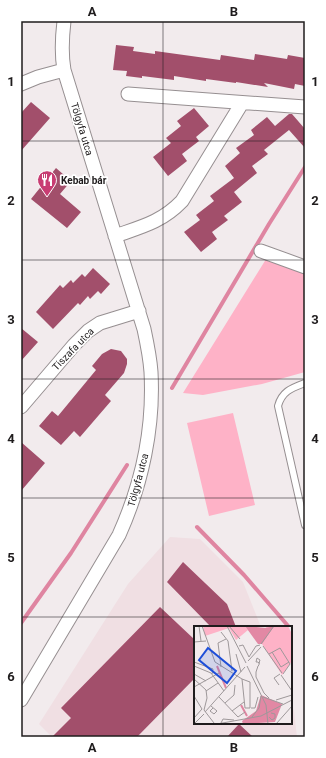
<svg xmlns="http://www.w3.org/2000/svg" width="326" height="758" font-family="Roboto,sans-serif">
	<style>
		.built { fill: #f0dfe3 }
		.green { fill: #feb2c7 }
		.lines { fill: none; stroke-linecap: round; stroke-linejoin: round }
		.stream { stroke: #df85a1; stroke-width: 4 }
		.building { fill: #a24f6b }
		.service-casing { stroke: #968f91; stroke-width: 8 }
		.minor-casing { stroke: #968f91; stroke-width: 15 }
		.service { stroke: #fff; stroke-width: 6 }
		.minor { stroke: #fff; stroke-width: 13 }
		.grid { fill: none; stroke: #1f1c1d; stroke-width: 1; stroke-opacity: 0.55 }
		.labels { text-anchor: middle; dominant-baseline: central; stroke-width: 3.5; stroke-linejoin: round; paint-order: stroke }
		.street-label { font-size: 10px; fill: #1f1c1d; stroke: #fff }
		.poi-label { font-size: 10px; font-weight: bold; fill: #1f1c1d; stroke: #fff; text-anchor: start }
		.inset-river { fill: none; stroke: #df85a1; stroke-width: 2 }
		.inset-road { fill: none; stroke: #9e989a; stroke-width: 1 }
		.view { fill: #1d4ed8; fill-opacity: 0.15; stroke: #1d4ed8; stroke-width: 2 }
		.inset-edge { fill: none; stroke: #1f1c1d; stroke-width: 2 }
		.neatline { fill: none; stroke: #1f1c1d; stroke-width: 1.5 }
		.grid-label { font-size: 13px; text-anchor: middle; font-weight: bold; fill: #1f1c1d }
	</style>
	<rect width="100%" height="100%" fill="#f2ebed"/>
	<path class="built" d="M170 537 200 539 243 582 261 627H195V723H291V703L294 711 297 737H52L39 724 128 584Z"/>
	<path class="green" d="M268 256 305 269V372L262 384 203 395 183 393Z
		M233 413 255 505 209 516 187 423Z"/>
	<g class="lines">
		<path class="stream" d="M172 388 269 224 305 167
			M197 527 244 575 289 627
			M21 623 71 553 127 465"/>
	</g>
	<path class="building" d="M116 45 134 47 133 51 155 54V51L220 60 221 55 254 60 255 54 287 59 288 55 305 58V86L295 84 294 89 264 83 268 87 236 82V83L206 79V81L174 76V80L142 76V78L126 76 127 71 113 70Z
		M31 102 50 118 21 151V113Z
		M194 108 209 126 196 137 199 141 182 154 187 161 168 176 153 157 171 143 166 138 181 126 177 121Z
		M289 114H292L305 129V148L289 130 264 150 268 154 252 166 257 173 234 192 242 202 224 216 228 220 212 232 217 239 201 252 184 232 200 220 196 215 214 201 210 196 234 178 225 166 240 153 236 148 254 135 251 130 267 117 275 126Z
		M56 168 71 181 60 194 81 212 67 228 31 199Z
		M93 268 110 284 101 294 98 291 90 299 88 296 80 305 78 303 53 329 36 312 60 285 63 288 71 280 73 283 82 274 85 277Z
		M21 328 38 342 21 361Z
		M111 349 121 351 127 359V364L124 373 105 395 111 401 80 437 74 431 61 445 39 426 52 411 58 416 96 370 92 366 102 354Z
		M21 442 45 463 21 491Z
		M183 562 227 604 236 627H211L167 582Z
		M160 607 195 640V678L137 737H52L71 718 61 708Z
		M239 724 253 737H227Z"/>
	<g class="lines">
		<defs>
			<path id="service" d="M305 383C292 388 282 391 278 406L305 525"/>
			<path id="minor" d="M21 84 38 77 64 70
				M128 94 305 107
				M115 236C141 227 162 222 182 201L242 103
				M261 251 305 267
				M21 407 74 345 88 331 100 323 139 311
				M21 700 119 535C142 484 154 427 151 372 150 357 147 343 144 329L64 70C61 53 62 38 64 21"/>
		</defs>
		<use href="#service" class="service-casing"/>
		<use href="#minor" class="minor-casing"/>
		<use href="#service" class="service"/>
		<use href="#minor" class="minor"/>
	</g>
	<path class="grid" d="M163 21V737M21 141H305M21 260H305M21 379H305M21 498H305M21 617H305"/>
	<defs>
		<symbol id="restaurant-pin" viewBox="-11 -11 22 30"><path d="M0 17L-7.5 6A9.5 9.5 0 1 1 7.5 6Z" fill="#c83d73" stroke="#fff"/><path d="M-5-6h1v4h1v-4h1v4h1v-4h1v5L-1.5 .5V6h-2V.5L-5-1ZM5-6V6H3V1.5H1.5Q1.5-4 5-6Z" fill="#fff"/></symbol>
	</defs>
	<g fill-rule="evenodd">
		<use href="#restaurant-pin" x="36" y="169" width="22" height="30"/>
	</g>
	<g class="labels">
		<g class="street-label">
			<text transform="translate(82 129) rotate(73)">Tölgyfa utca</text>
			<text transform="translate(73 349) rotate(-46)">Tiszafa utca</text>
			<text transform="translate(138 480) rotate(-75)">Tölgyfa utca</text>
		</g>
		<g class="poi-label">
			<text x="61" y="180">Kebab bár</text>
		</g>
	</g>
	<g transform="translate(194 626)">
		<rect width="98" height="98" fill="#f2ebed"/>
		<path d="M9 0H51L54 4 42 14 35 2 11 10ZM71 0H94L98 8V35L88 49 68 18 64 17 72 2Z" fill="#feb2c7"/>
		<path d="M51 0 72 2 80 0 68 18H64ZM67 69 88 78 81 96 49 98 48 95 62 85Z" fill="#e288a4"/>
		<path class="inset-river" d="M23 40 32 62M47 79 53 90"/>
		<path class="inset-road" d="M5 0 7 15M8 0 21 36 48 53 51 82H56V56L48 53M33 0 52 37M35 0 46 13M27 6 34 15 38 45M0 16 12 15M67 18 80 0M45 20 49 19 55 31 62 20 66 19M69 20 88 47M78 26 87 41 95 36M42 28 47 46M75 28 86 22 96 38 89 48M54 35 67 21M0 36 19 43 18 48M66 37H65L64 36H62L63 32 66 34 65 37V39L64 40 62 46V51L70 67 75 72M0 40 17 47 30 65M53 40 72 79 74 98M27 41 24 17 32 13M0 48 12 55M87 49 98 65M0 53 12 64 13 72 10 84 20 97M85 59 80 52 86 48M0 61 25 47M12 65 24 57M25 71 44 91 51 86M69 71 89 78M82 74 98 69M31 77 40 69 41 59M17 80 23 85 20 88 16 85 19 82M57 82H61L64 71M38 85 50 76M11 86 51 41M58 91 65 82 67 70M75 91 78 94 81 92V88L77 87M0 92 8 83 0 70M27 97 29 93 40 94M0 98 10 88M23 98 67 90 98 74M82 98 98 80"/>
		<path class="view" d="M14 22 42 45 33 57 5 34Z"/>
		<rect width="98" height="98" class="inset-edge"/>
	</g>
	<rect width="326" height="758" fill="none" stroke="#ffffff" stroke-width="44"/>
	<rect x="22" y="22" width="282" height="714" class="neatline"/>
	<g class="grid-label">
		<text x="92" y="16">A</text>
		<text x="234" y="16">B</text>
		<text x="11" y="86">1</text>
		<text x="315" y="86">1</text>
		<text x="11" y="205">2</text>
		<text x="315" y="205">2</text>
		<text x="11" y="324">3</text>
		<text x="315" y="324">3</text>
		<text x="11" y="443">4</text>
		<text x="315" y="443">4</text>
		<text x="11" y="562">5</text>
		<text x="315" y="562">5</text>
		<text x="11" y="681">6</text>
		<text x="315" y="681">6</text>
		<text x="92" y="752">A</text>
		<text x="234" y="752">B</text>
	</g>
</svg>
